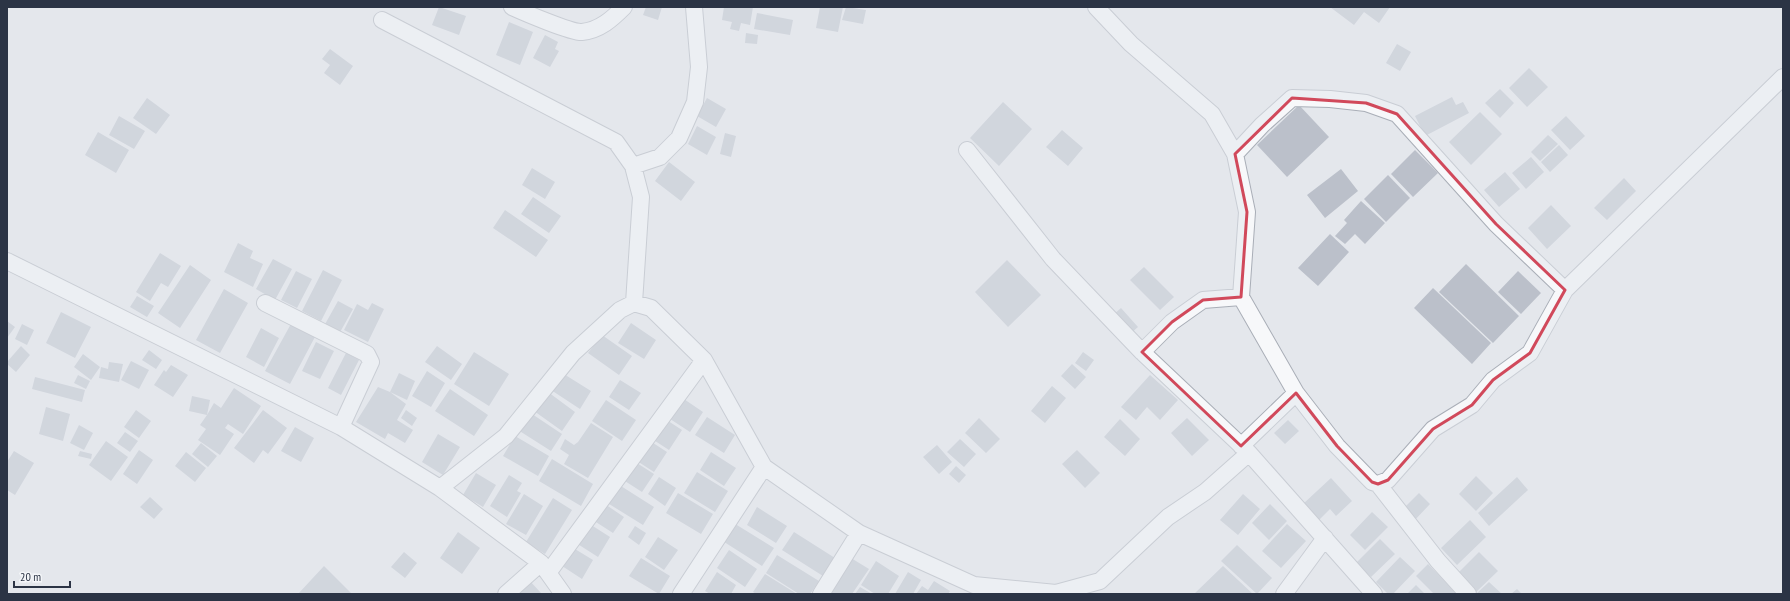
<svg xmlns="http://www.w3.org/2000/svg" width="1790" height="601" font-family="'PT Sans Narrow',sans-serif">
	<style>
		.building { fill: #bbc0ca }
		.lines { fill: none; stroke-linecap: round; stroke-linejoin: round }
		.street-casing { stroke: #a9aeb7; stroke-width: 18 }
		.street { stroke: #f7f8fa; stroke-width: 16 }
		.marked { fill: none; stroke: #d1495b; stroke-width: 3; stroke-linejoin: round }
	</style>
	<rect width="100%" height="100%" fill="#e4e7ec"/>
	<path class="building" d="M439 7 466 16 459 35 432 25Z
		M646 7H662L658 20 643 15Z
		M724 7H753L750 25 741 23 739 31 730 29 732 22 722 20Z
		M820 7H843L838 32 816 28Z
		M846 7 866 10 863 24 842 20Z
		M1330 7H1390L1379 23 1364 12 1354 25Z
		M757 13 793 20 790 35 754 29Z
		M509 22 533 32 520 65 496 55Z
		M746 33 758 35 757 44 745 43Z
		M545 35 558 42 555 49 559 51 550 67 533 58Z
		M1397 44 1411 52 1400 71 1386 63Z
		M330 49 353 66 340 85 324 73 330 65 322 59Z
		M1529 68 1548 87 1527 107 1509 88Z
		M1500 89 1514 103 1500 118 1485 103Z
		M1452 97 1456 105 1463 102 1469 113 1425 136 1415 116Z
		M147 98 170 115 156 134 133 118Z
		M707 98 726 109 716 127 697 116Z
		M1003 102 1032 129 999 166 970 138Z
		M1299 105 1329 137 1287 177 1257 145Z
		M1480 112 1502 134 1471 165 1449 142Z
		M119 116 145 131 134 149 109 135Z
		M1566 116 1585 136 1570 150 1551 130Z
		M697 126 716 137 707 155 688 144Z
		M1062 130 1083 148 1068 166 1046 147Z
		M98 132 129 150 116 173 85 155Z
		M725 133 736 136 731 157 720 154Z
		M1548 135 1558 144 1540 161 1531 152Z
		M1559 145 1568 155 1550 172 1541 162Z
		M1415 150 1438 173 1413 197 1391 174Z
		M1531 157 1544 172 1526 189 1512 173Z
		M669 162 695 182 681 201 655 181Z
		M532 168 555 182 545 199 522 185Z
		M1341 169 1358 191 1325 218 1307 195Z
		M1505 172 1520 189 1499 207 1484 190Z
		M1388 175 1410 198 1386 222 1364 199Z
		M1624 178 1636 191 1607 220 1594 208Z
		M533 197 561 216 549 233 521 214Z
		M1361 201 1385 223 1365 244 1355 234 1345 244 1335 236 1347 223 1344 220Z
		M1551 205 1571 226 1547 249 1528 228Z
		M505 210 548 240 536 257 493 228Z
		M1330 234 1349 252 1318 286 1298 268Z
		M238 243 253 251 250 258 263 264 253 287 224 272Z
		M160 253 181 266 168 287 161 283 150 301 136 292Z
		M273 259 292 269 275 300 256 289Z
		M1007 260 1041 295 1008 327 975 292Z
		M1466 264 1519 316 1493 343 1439 292Z
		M190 265 211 280 180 328 158 313Z
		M1144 267 1174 297 1160 310 1130 280Z
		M323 270 342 280 321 321 302 311Z
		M296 271 312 279 297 308 281 300Z
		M1518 271 1541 293 1521 314 1498 292Z
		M1433 288 1491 343 1472 364 1414 308Z
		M224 289 248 303 220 353 196 340Z
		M137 296 154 306 147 317 130 307Z
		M338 301 353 309 339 334 324 326Z
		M372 303 384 309 368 342 344 330 357 304 368 310Z
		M1121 308 1138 327 1130 334 1113 315Z
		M61 312 91 327 75 358 46 343Z
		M7 321 15 327 7 338Z
		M292 322 316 335 290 384 265 371Z
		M631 323 656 340 644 359 618 343Z
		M22 324 34 330 27 345 15 339Z
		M261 328 279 338 264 367 246 357Z
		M602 335 632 356 619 375 588 353Z
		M316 342 334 351 320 379 302 371Z
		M21 346 30 355 16 372 7 364V362Z
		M437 346 462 364 451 380 425 362Z
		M149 350 162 360 156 369 142 360Z
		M474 352 509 374 489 406 454 384Z
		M1083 352 1094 360 1086 371 1075 363Z
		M346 353 359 360 341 395 328 388Z
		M83 354 100 367 91 380 74 367Z
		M131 361 149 370 139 389 121 380Z
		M109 362 123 364 119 382 99 378 101 367 108 369Z
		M1072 364 1086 377 1075 389 1061 376Z
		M171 365 188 375 173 397 154 385 164 370 166 372Z
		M427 371 445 383 431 407 412 396Z
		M559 371 591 391 580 409 548 388Z
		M399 373 415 381 407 400 390 392Z
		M78 375 90 381 86 389 74 383Z
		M1150 375 1178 400 1160 420 1147 407 1136 420 1121 407Z
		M35 377 85 390 82 402 32 389Z
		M620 380 641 393 629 410 609 397Z
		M1052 386 1066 398 1045 423 1031 411Z
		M378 387 390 392 406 404 397 420 413 430 405 443 388 433 385 439 356 422Z
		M234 388 261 406 243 434 228 424 225 428 234 434 220 455 198 440 206 429 200 425 207 415 189 411 192 396 210 400 207 415 214 403 221 408Z
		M450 389 488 415 474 436 435 411Z
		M548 392 575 412 562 431 534 411Z
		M678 395 703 412 690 432 664 415Z
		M606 400 636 420 622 441 592 421Z
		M46 407 70 414 63 441 39 434Z
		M136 410 151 421 139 438 124 427Z
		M263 410 287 428 268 454 263 450 254 463 234 448Z
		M406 410 417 418 412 426 401 418Z
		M529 412 562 434 551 451 518 430Z
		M662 417 682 430 669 450 649 437Z
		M707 417 735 435 724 453 695 435Z
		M979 418 1000 439 986 453 965 433Z
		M1187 418 1209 440 1192 456 1171 433Z
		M1120 419 1140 439 1125 456 1104 437Z
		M1288 420 1299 431 1285 444 1274 433Z
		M591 423 613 437 588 478 564 464 569 455 560 449 565 439 574 445 578 442Z
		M79 425 93 433 84 450 70 443Z
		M295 427 314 438 301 462 281 451Z
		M125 432 138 441 130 452 117 443Z
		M438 434 460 447 443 475 422 462Z
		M515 436 549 456 538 476 503 456Z
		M647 439 667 452 654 472 634 459Z
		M960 439 976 454 964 467 947 452Z
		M106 441 128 457 111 481 89 465Z
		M201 443 217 456 208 467 192 454Z
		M937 445 952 462 939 474 923 457Z
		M139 450 153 460 137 484 123 474Z
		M1077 450 1100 473 1085 488 1062 464Z
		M14 451 34 463 15 495 7 490V462Z
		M80 451 92 454 91 459 78 456Z
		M186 452 206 468 195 482 175 466Z
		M711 452 736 468 724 486 700 470Z
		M626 456 654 474 642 492 614 474Z
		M552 459 593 484 581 506 539 481Z
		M956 466 966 475 959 483 949 474Z
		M697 472 728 491 715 512 684 493Z
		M476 473 496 485 483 507 463 495Z
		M509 475 522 483 517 491 521 493 507 517 490 506Z
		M1476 476 1493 493 1476 511 1459 494Z
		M659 477 676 488 665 506 648 494Z
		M1517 477 1528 490 1489 526 1478 513Z
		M1331 478 1352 501 1336 516 1330 509 1319 520 1303 504Z
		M613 481 654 507 643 525 601 499Z
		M678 493 713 514 701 534 666 513Z
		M1419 493 1430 504 1413 522 1401 511Z
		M524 494 543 506 526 535 506 524Z
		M1243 494 1260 509 1238 535 1220 520Z
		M150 497 163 509 154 519 140 507Z
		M553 498 572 510 545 554 526 542Z
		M596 498 624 517 613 533 585 515Z
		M1270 504 1287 521 1269 540 1252 523Z
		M757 507 787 526 776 543 747 525Z
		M1372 512 1388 527 1365 550 1350 535Z
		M1470 520 1486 537 1457 565 1441 548Z
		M585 521 610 537 598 557 573 541Z
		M732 522 774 548 762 566 721 540Z
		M1287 524 1306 541 1281 568 1262 551Z
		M635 526 646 533 639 545 628 537Z
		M458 532 480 548 462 574 440 558Z
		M794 532 835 558 823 576 782 550Z
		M658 537 678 550 664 570 645 557Z
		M1380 539 1395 554 1371 577 1356 563Z
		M1237 545 1272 578 1257 594 1221 561Z
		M570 546 593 560 582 579 559 564Z
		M729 550 757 569 745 587 717 568Z
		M404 552 417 563 405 578 391 567Z
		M1479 552 1498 571 1474 594 1456 575Z
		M777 555 819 581 810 594H799L766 573Z
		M1400 557 1415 571 1393 594H1388L1376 582Z
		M641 558 670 576 659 594 629 576Z
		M851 558 869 569 852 594H830Z
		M876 561 899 576 888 594H875L861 585Z
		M1428 564 1457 594H1434L1416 576Z
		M324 566 352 594H298Z
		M1223 566 1253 594H1194Z
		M717 572 736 585 731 594H710L705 591Z
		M908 572 921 580 913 594H895Z
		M765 574 797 594H756L753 592Z
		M529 580 541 593 514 594Z
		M934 581 950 591 948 594H916L922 586 928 590Z
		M1489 582 1502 594H1476Z
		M1416 585 1425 594H1407Z
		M860 587 872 594H855Z
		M1517 589 1522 594H1511Z"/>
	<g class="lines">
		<defs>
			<path id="street" d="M512 7C523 12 572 33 582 32 600 30 612 19 624 7
				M1096 7 1131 44 1212 114 1235 154 1247 212 1241 297 1296 393
				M382 20 616 142 633 166 641 197 634 303
				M967 150 1053 259 1142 352 1249 453 1374 594
				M1235 154 1262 125 1292 98 1330 99 1366 103 1397 114 1496 224 1565 290
				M633 166 660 157 679 138 695 102 699 67 694 7
				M7 261 341 427 440 488 541 563 563 594
				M265 303 367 354 371 362 341 427
				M1142 352 1172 322 1203 300 1241 297
				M1241 446 1296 393 1337 446 1372 482 1378 484 1388 480 1433 429 1472 405 1493 380 1530 353 1565 290 1783 77
				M1378 484 1438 561 1468 594
				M440 488 506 436 573 353 620 310 634 303 651 308 704 360 764 467 859 533 974 585 1056 593 1100 581 1168 517 1205 492 1249 453
				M548 573 704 360
				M506 594 541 563
				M681 594 764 467
				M821 594 859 533
				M1284 594 1325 538"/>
		</defs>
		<use href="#street" class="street-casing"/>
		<use href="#street" class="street"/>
	</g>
	<path d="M0 0H1790V601H0ZM1292 98 1366 103 1397 114 1496 224 1565 290 1530 353 1493 380 1472 405 1433 429 1388 480 1378 484 1372 482 1337 446 1296 393 1241 446 1142 352 1172 322 1203 300 1241 297 1247 212 1235 154Z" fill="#e4e7ec" fill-opacity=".55" fill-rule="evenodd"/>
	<path class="marked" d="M1292 98 1366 103 1397 114 1496 224 1565 290 1530 353 1493 380 1472 405 1433 429 1388 480 1378 484 1372 482 1337 446 1296 393 1241 446 1142 352 1172 322 1203 300 1241 297 1247 212 1235 154Z"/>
	<rect width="1790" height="601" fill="none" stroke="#2b3445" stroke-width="16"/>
	<path d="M14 581v6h56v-6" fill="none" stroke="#2b3445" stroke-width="2"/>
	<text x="20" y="581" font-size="12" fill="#2b3445" stroke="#f4f6f9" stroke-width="3" paint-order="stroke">20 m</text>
</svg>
